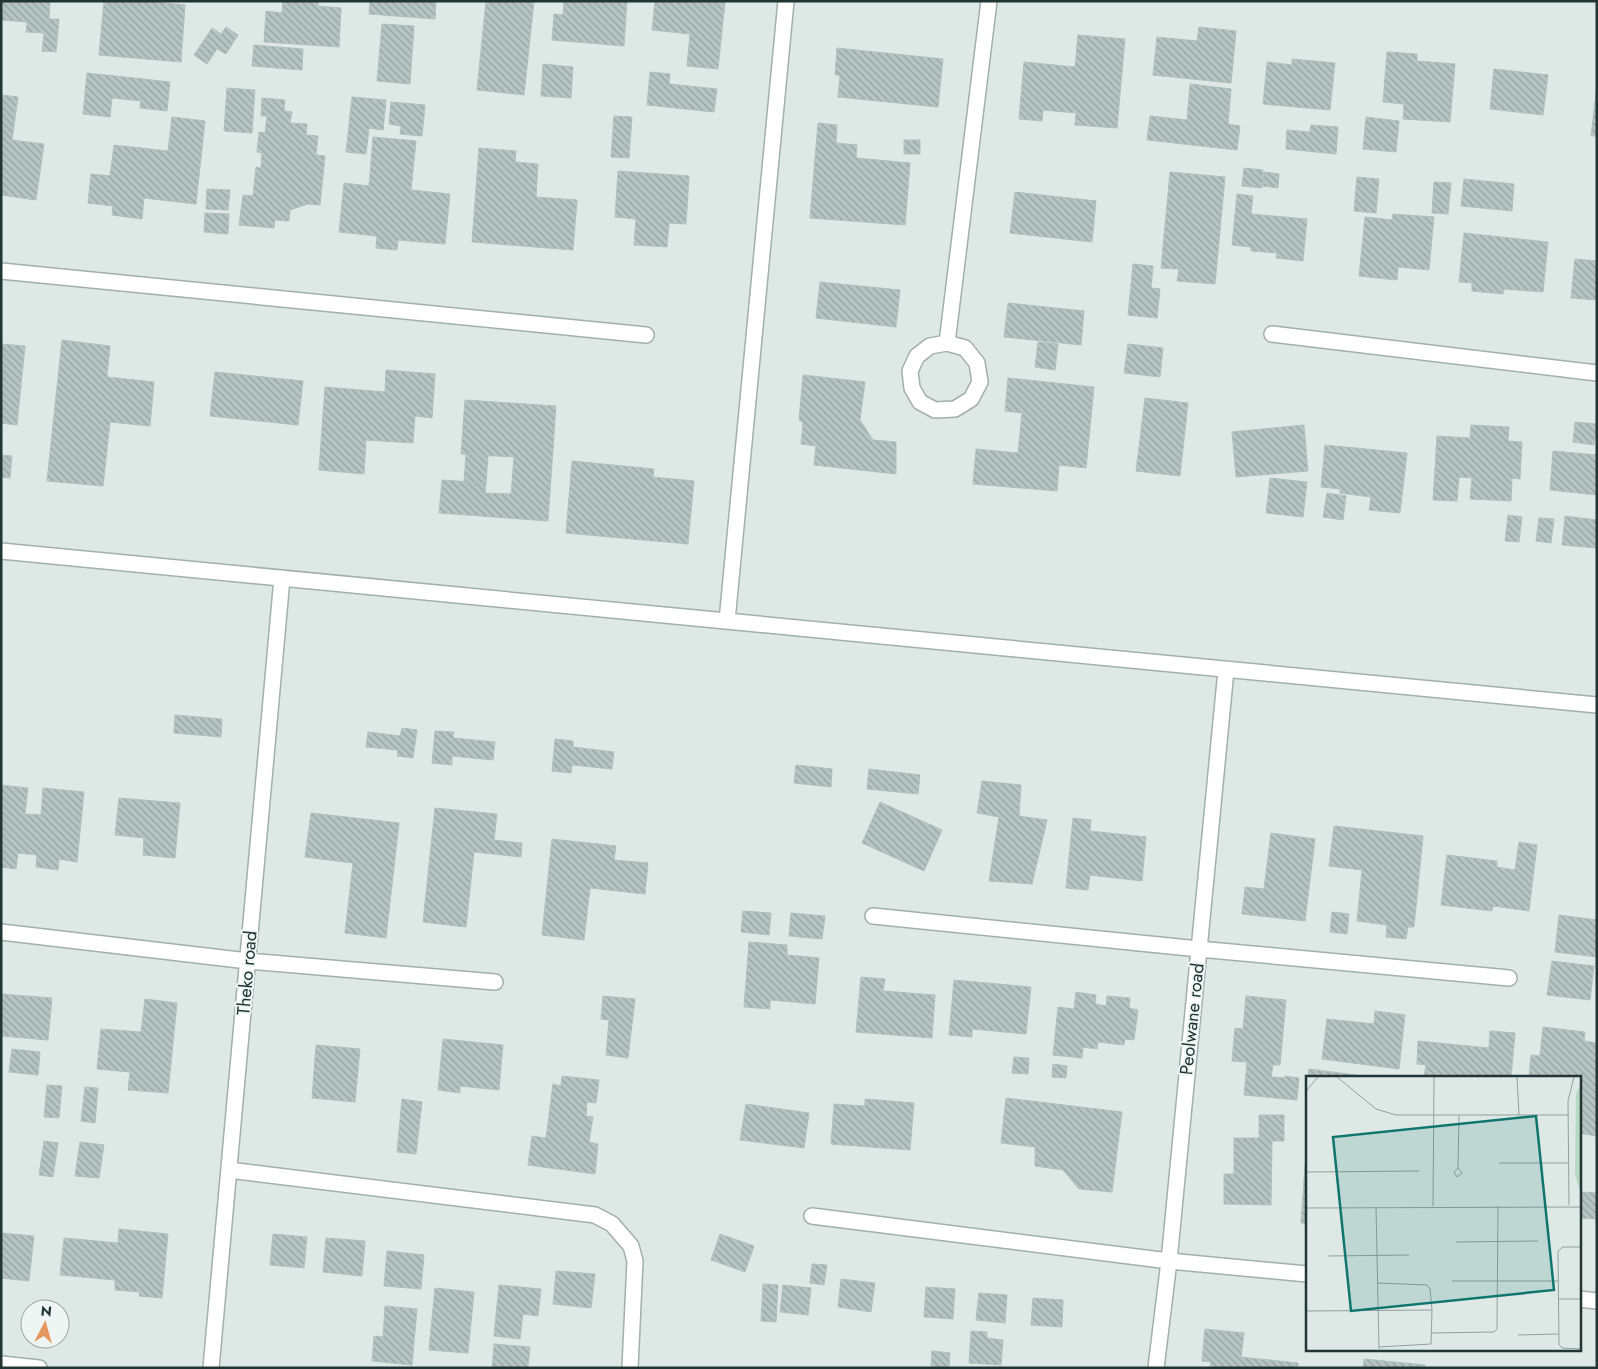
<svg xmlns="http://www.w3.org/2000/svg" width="1598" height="1369" font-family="Jost,sans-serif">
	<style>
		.building { fill: url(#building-back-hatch); stroke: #b1c1bd }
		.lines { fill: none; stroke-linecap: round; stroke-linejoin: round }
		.minor-casing { stroke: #a2afac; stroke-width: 18 }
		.minor { stroke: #fff; stroke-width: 15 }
		.labels { text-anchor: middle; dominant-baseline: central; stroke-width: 4; stroke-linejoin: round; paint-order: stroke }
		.street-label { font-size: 18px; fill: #213634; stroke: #eef5f3 }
		.inset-road { fill: none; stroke: #92a19e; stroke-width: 1 }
		.view { fill: #0f766e; fill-opacity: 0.15; stroke: #0f766e; stroke-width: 2.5 }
		.inset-edge { fill: none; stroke: #213634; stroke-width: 2.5 }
	</style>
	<defs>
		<pattern id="building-back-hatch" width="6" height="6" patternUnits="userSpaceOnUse" patternTransform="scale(1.25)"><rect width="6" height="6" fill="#b7c5c2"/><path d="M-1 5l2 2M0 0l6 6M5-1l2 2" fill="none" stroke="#94a19e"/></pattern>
	</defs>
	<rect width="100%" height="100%" fill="#dee8e5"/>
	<path class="building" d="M1 1H50L49 19H59L56 52 42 51 44 33 26 32 27 22 1 20Z
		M104 1H154V2L185 5 181 62 99 55Z
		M283 1H318V6L341 8 339 47 264 42 266 11 282 13Z
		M370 1H436L435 19 369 14Z
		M486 1H534L524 95 477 90Z
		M564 1H627L624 46 552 40 554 14 563 15Z
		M655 1 725 2 718 69 687 66 690 34 652 30Z
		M382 24 414 26 410 84 377 81Z
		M226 27 238 35 226 54 217 49 207 64 194 55 212 28 221 34Z
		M1199 27 1236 31 1231 83 1153 75 1157 37 1197 41Z
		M1078 35 1125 39 1117 128 1075 125 1076 113 1043 110 1042 121 1019 119 1024 62 1075 67Z
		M254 45 303 49 302 70 252 66Z
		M837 48 943 59 938 107 838 97 840 75H835Z
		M1387 52 1417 54V61L1455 64 1450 122 1403 119 1404 104 1383 102Z
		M1292 59 1335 63 1330 110 1263 104 1267 62 1292 65Z
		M543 64 573 67 571 98 541 96Z
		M1494 69 1548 75 1543 115 1490 109Z
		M650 72 670 74 669 84 717 89 714 112 647 105Z
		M87 73 143 79 141 101 112 98 110 117 83 114Z
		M143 79 170 82 167 111 140 108Z
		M1190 84 1231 89 1228 124 1240 126 1237 150 1147 140 1150 116 1187 120Z
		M1597 85V136H1591Z
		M227 88 255 90 252 133 224 131Z
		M1 95 18 97 12 140 44 144 36 200 1 195Z
		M352 97 386 100 383 130 369 128 366 154 346 152Z
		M262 98 285 100 284 111 292 112 290 123 307 124 306 135 318 136 316 155 325 156 320 205 308 204 290 210 289 221 275 220 274 228 239 225 243 195 253 196 256 167 261 168 262 153 257 152 259 132 265 133 267 116H261Z
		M391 102 425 105 422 136 400 134 401 126 389 124Z
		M614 116 632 117 629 158 611 157Z
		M172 117 205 121 196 204 144 198 142 219 112 215 113 206 88 203 91 174 110 176 114 145 168 151Z
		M1366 117 1399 121 1396 152 1363 149Z
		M818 123 837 125 836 143 857 145 856 158 910 163 905 225 810 218Z
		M1311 125 1338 127 1336 154 1286 149 1287 130 1310 132Z
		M373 137 416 141 411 190 450 194 445 244 398 240 397 250 376 248 377 236 339 232 344 183 369 186Z
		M904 140H920V154H904Z
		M479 148 516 151 515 162 538 164 536 197 577 200 573 250 472 242Z
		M1244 168 1263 170 1262 188 1242 186Z
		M618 171 689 176 686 224 669 223 667 247 634 245 636 219 615 217Z
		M1170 172 1225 177 1215 284 1177 281 1179 269 1161 268Z
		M1264 172 1279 174 1278 188 1263 186Z
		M1357 177 1379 179 1376 213 1354 211Z
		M1464 179 1514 184 1512 211 1461 206Z
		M1434 182 1451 183 1448 214 1432 213Z
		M207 189 230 190 228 210 206 209Z
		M1015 192 1096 201 1092 242 1010 233Z
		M1237 194 1253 196 1251 214 1307 219 1303 261 1276 258 1277 253 1251 251V247L1232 245Z
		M205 213 229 214 228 234 204 232Z
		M1393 214 1434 217 1429 270 1398 267 1397 280 1359 276 1365 217 1392 220Z
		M1464 233 1548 242 1543 292 1504 289 1503 294 1472 291V283L1459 282Z
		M1575 259 1597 261V300L1571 298Z
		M1133 264 1153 266 1151 288 1160 289 1157 318 1128 315Z
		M820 282 900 290 896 327 816 318Z
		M1008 303 1084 311 1081 345 1004 337Z
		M62 340 110 346 107 377 154 382 150 426 110 422 103 486 47 481Z
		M1038 342 1058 344 1055 370 1035 367Z
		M1 344 25 346 17 425 1 423Z
		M1128 344 1163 348 1160 377 1124 373Z
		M386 370 435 374 432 418 415 416 413 443 366 440 364 474 319 470 325 387 385 392Z
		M215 372 303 381 298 425 210 416Z
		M803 375 865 382 860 420 873 440 896 442V474L814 465 816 446 801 444 803 422 799 420Z
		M1008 378 1094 387 1086 468 1059 465 1057 491 973 484 976 449 1018 453 1022 413 1005 411Z
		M1145 398 1188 403 1180 476 1136 471Z
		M465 400 556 406 548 521 439 513 442 480 486 483 485 493 511 494 514 457 461 454Z
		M1575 422 1597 424 1594 445 1573 442Z
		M1304 425 1308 471 1236 477 1232 432Z
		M1471 425 1509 427 1508 441 1522 442 1520 479 1512 478 1511 501 1470 499 1472 478 1459 477 1457 501 1433 500 1437 436 1470 438Z
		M1325 445 1407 453 1400 513 1369 510 1371 497 1340 493V489L1321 487Z
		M1553 451 1597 455V495L1550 490Z
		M466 454 488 456 486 483 464 482Z
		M1 455 12 456 10 478 1 477Z
		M572 461 654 469 653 477 694 481 688 544 566 533Z
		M1270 478 1307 482 1303 517 1266 513Z
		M1327 493 1346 496 1343 520 1323 517Z
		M1508 515 1522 517 1519 542 1505 541Z
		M1565 516 1597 520 1596 548 1562 545Z
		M1539 518 1554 519 1551 543 1536 541Z
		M175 715 222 719 221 737 174 733Z
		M402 728 417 730 413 758 397 756 398 750 366 747 368 732 400 736Z
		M435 731 454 732 453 738 495 742 493 760 452 756V765L432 763Z
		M555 739 573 741V747L614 752 612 769 572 765 571 773 552 771Z
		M796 765 832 769 831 787 794 783Z
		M869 769 920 775 918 794 867 789Z
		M982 781 1021 785 1019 816 1047 820 1032 884 989 881 999 817 977 813Z
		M1 785 28 788 25 814 41 815 43 788 84 792 77 862 59 859 58 870 36 867 37 855 18 853 16 869 1 867Z
		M119 798 180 803 175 858 143 855 144 838 115 835Z
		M880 802 942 830 924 871 862 843Z
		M435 808 497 814 494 840 522 843 521 857 474 852 466 927 423 922Z
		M311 813 399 823 386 938 345 933 353 863 305 857Z
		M1073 818 1091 820 1090 831 1146 837 1142 881 1090 875 1088 890 1066 888Z
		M1334 826 1423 836 1414 927H1408L1406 939 1386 937 1387 925 1357 921 1362 870 1329 866Z
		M1271 833 1315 839 1305 921 1242 914 1245 887 1264 889Z
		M552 839 616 846 614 860 648 863 645 894 590 888 584 940 542 935Z
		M1519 842 1537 845 1529 911 1493 906 1492 911 1441 905 1447 855 1497 861V867L1515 870Z
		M743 911 771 913 769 935 741 932Z
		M1332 912 1349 914 1347 934 1330 932Z
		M791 913 825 916 822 939 789 936Z
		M1559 915 1597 920V957L1555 952Z
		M749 942 787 945V955L819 958 815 1004 770 1000V1009L744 1007Z
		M1552 961 1594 966 1590 1000 1547 995Z
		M861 977 885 979 883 991 935 995 932 1038 856 1032Z
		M954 980 1031 987 1026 1034 972 1029V1037L949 1035Z
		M1076 992 1096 995 1095 1004 1106 1006 1107 996 1130 998 1129 1008 1138 1010 1134 1040 1125 1039 1124 1045 1098 1042 1097 1049 1083 1047 1082 1058 1053 1055 1058 1007 1074 1009Z
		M1 994 52 998 48 1040 1 1036Z
		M603 996 635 999 628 1058 606 1055 609 1020 601 1019Z
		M1246 996 1286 1000 1280 1065H1273L1271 1077 1285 1078V1076L1299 1078 1297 1100 1244 1095 1247 1062 1232 1061 1235 1028 1243 1029Z
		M145 999 177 1003 168 1093 128 1090 130 1072 97 1069 101 1029 141 1032Z
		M1375 1011 1405 1015 1399 1069 1322 1059 1327 1019 1374 1024Z
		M1543 1027 1585 1032 1584 1041 1597 1043V1136L1579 1133V1078H1529L1531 1055 1540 1056Z
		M1490 1031 1515 1033 1511 1078H1424L1426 1065 1417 1064 1418 1041 1489 1048Z
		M443 1039 503 1045 499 1090 460 1086V1093L438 1090Z
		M316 1045 360 1049 355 1102 312 1098Z
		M12 1049 40 1052 38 1075 9 1072Z
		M1014 1057 1029 1058 1028 1074 1012 1073Z
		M1053 1064 1067 1066 1066 1078 1052 1077Z
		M1309 1069 1356 1075V1078H1308Z
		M562 1076 599 1080 596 1103 587 1102 586 1116 593 1117 589 1142 598 1144 595 1174 528 1165 532 1136 546 1138 553 1084 561 1086Z
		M47 1085 62 1086 59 1118 44 1117Z
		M85 1087 98 1088 95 1123 81 1121Z
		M1006 1098 1122 1112 1112 1192 1079 1189 1063 1170 1035 1166V1147L1001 1143Z
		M402 1099 422 1102 416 1154 397 1152Z
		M865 1099 914 1103 910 1150 831 1144 834 1104 865 1106Z
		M746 1104 809 1113 804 1148 740 1140Z
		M1259 1115H1284V1141H1272L1271 1205 1224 1204V1174H1234V1138H1259Z
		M44 1141 58 1143 53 1177 39 1175Z
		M80 1142 104 1145 99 1178 75 1176Z
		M1305 1165H1307V1224L1301 1223Z
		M1580 1192 1597 1193V1219L1579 1218Z
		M119 1229 168 1234 162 1298 139 1296 140 1292 115 1290V1280L60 1275 64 1238 118 1243Z
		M1 1233 34 1236 29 1281 1 1278Z
		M273 1234 307 1237 304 1268 270 1265Z
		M720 1234 754 1246 745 1272 711 1260Z
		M326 1238 365 1241 362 1276 323 1272Z
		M387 1251 424 1255 421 1289 384 1286Z
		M812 1264 827 1265 824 1285 810 1283Z
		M556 1271 595 1274 591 1308 553 1304Z
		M841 1279 875 1283 871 1312 838 1307Z
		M763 1284 778 1285 776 1322 761 1321Z
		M499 1285 541 1289 538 1316 523 1314 520 1339 494 1336Z
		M783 1285 811 1288 808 1315 780 1312Z
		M926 1287 955 1289 953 1319 924 1317Z
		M435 1288 474 1292 468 1353 429 1350Z
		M979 1293 1007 1295 1005 1323 976 1320Z
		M1033 1298 1063 1300 1062 1327 1031 1325Z
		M385 1306 417 1309 412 1365 372 1361 374 1336 383 1337Z
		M1205 1329 1244 1333 1241 1357 1298 1363V1368H1210L1211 1362 1202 1361Z
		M971 1331 987 1332V1338L1003 1340 1001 1365 969 1363Z
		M494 1344 530 1347 528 1368H492Z
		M932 1351 950 1353 949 1368 931 1366Z
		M1364 1359 1425 1365V1368H1363Z"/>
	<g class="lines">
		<defs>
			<path id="minor" d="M1 271 646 335
				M1272 334 1597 373
				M947 343 989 1
				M947 343 965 348 977 363 980 382 971 399 955 409 935 410 920 402 912 388 910 371 917 356 930 346Z
				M1 551 1597 705
				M727 621 786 1
				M873 916 1199 949 1509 978
				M1 932 248 961 495 982
				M229 1170 595 1215 612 1224 631 1246 635 1261 630 1368
				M812 1216 1169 1261 1307 1274
				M1579 1299 1597 1301
				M1 1364 39 1368
				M211 1368 282 578
				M1156 1368 1169 1261 1226 670"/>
		</defs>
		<use href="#minor" class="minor-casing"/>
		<use href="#minor" class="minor"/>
	</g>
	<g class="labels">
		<g class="street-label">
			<text transform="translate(247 973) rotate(-85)">Theko road</text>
			<text transform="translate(1192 1019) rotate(-84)">Peolwane road</text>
		</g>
	</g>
	<g transform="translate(1306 1076)">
		<rect width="275" height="275" fill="#dee8e5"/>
		<path d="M275 7V117L269 99 270 18Z" fill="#b8d8c6"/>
		<path class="inset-road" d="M31 1 70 33 90 39H262M211 1 213 39M0 15 12 1M193 87H262M152 92 156 97 151 101 148 96 152 92 153 40M0 96 113 95M263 129 262 25 268 1M127 130 128 1M70 131 73 273M0 132 275 131M150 166 232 165M275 171H257L252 175 253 268 256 272 275 273M22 180 103 179M146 205H253M71 207 121 209 124 213 126 234 125 268 73 271M253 223H275M0 235 126 234M126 257 188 256 191 253 192 130M212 259 253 258"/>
		<path class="view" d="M230 40 248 214 45 235 27 61Z"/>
		<rect width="275" height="275" class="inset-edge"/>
	</g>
	<rect width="1598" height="1369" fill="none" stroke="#213634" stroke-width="5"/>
	<g transform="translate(45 1324) rotate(6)"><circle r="24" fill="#eef5f3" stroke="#9ca9a7"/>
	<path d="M0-4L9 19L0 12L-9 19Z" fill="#e5975f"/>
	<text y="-8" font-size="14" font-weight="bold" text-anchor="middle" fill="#213634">N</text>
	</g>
</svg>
